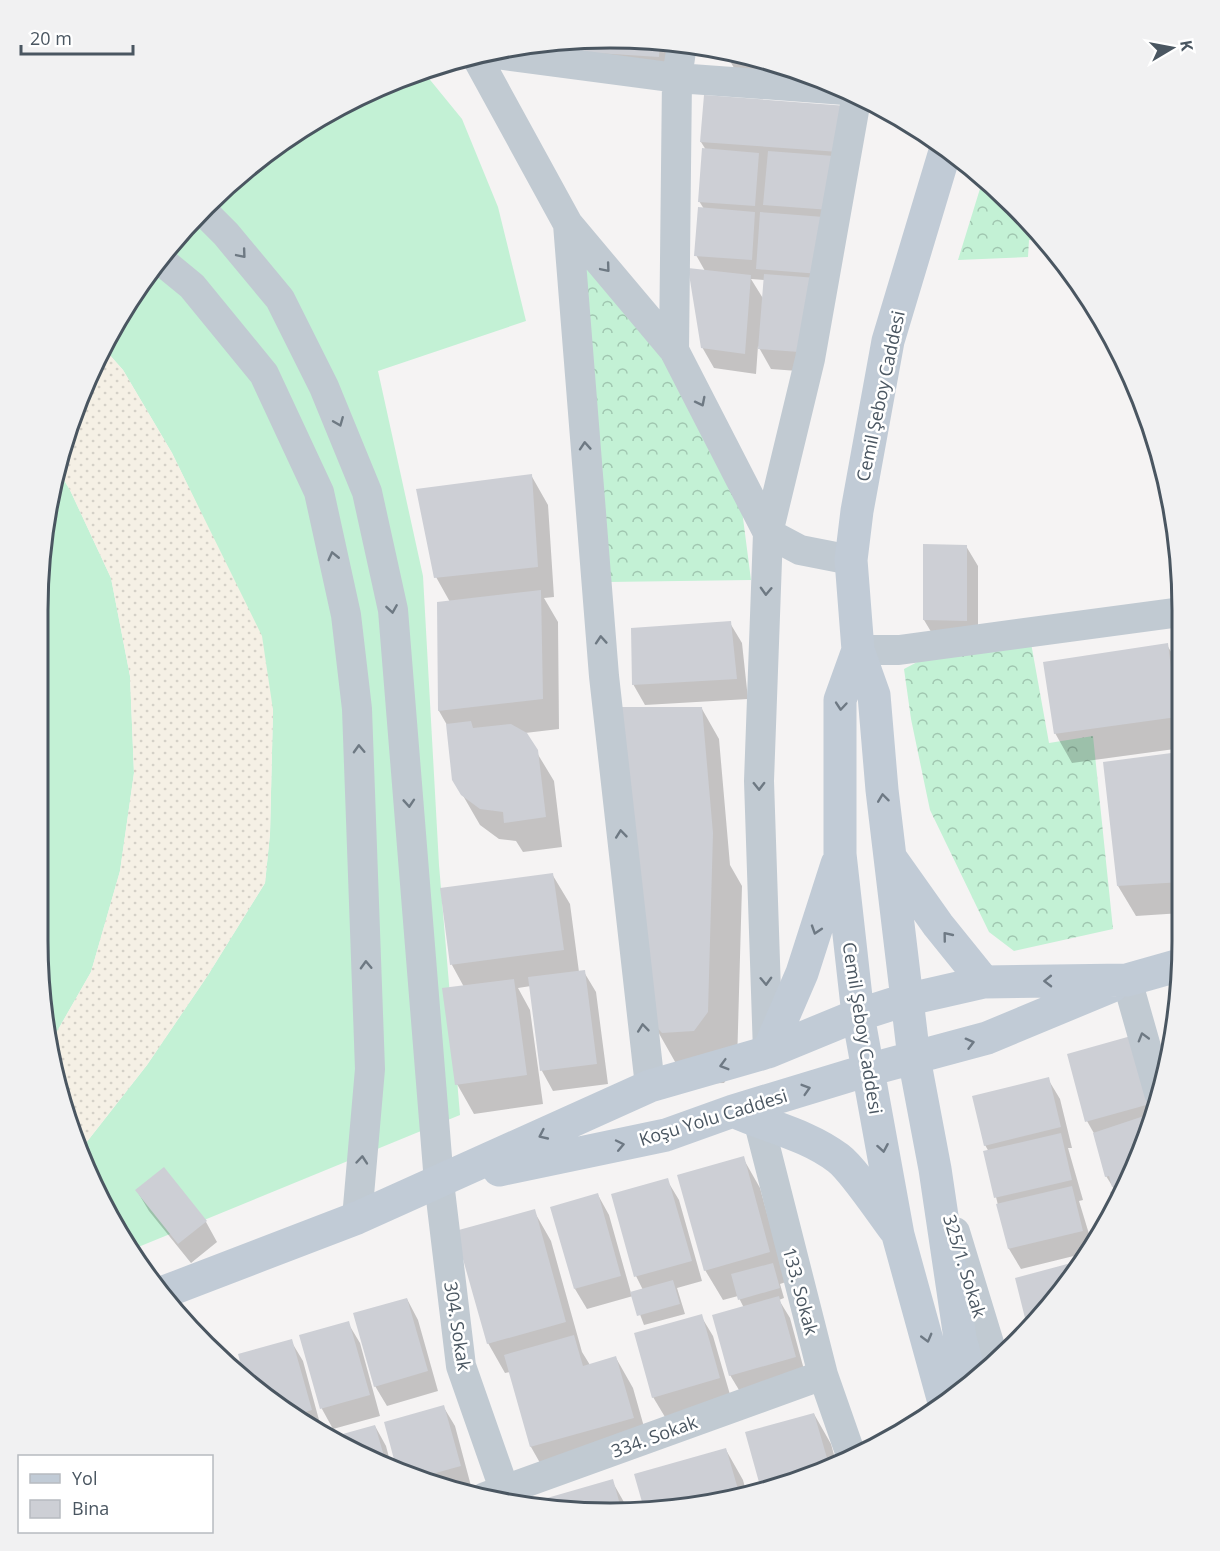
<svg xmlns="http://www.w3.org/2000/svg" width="1220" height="1551" font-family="'Open Sans',sans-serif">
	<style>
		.grass { fill: #c3f1d5 }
		.forest { fill: url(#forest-crowns) }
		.sand { fill: url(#sand-dots) }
		.shadow { fill: #0003; fill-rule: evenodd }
		.building { fill: #cdcfd5 }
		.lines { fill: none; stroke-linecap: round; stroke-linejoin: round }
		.minor { stroke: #c1cad2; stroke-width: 30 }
		.secondary { stroke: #c1cbd6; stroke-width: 33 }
		.oneway { stroke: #6e7983 }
		.oneway2 { stroke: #6e7984 }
		.labels { text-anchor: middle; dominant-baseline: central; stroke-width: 5; stroke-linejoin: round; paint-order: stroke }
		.street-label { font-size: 18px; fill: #4a5661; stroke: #fff }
		.rim { fill: none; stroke: #4a5661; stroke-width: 3 }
	</style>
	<defs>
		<pattern id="forest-crowns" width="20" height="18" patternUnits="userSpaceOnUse" patternTransform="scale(1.5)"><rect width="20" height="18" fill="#c3f1d5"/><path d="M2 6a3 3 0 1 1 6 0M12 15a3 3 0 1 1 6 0" fill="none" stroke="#a0c6b0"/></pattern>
		<pattern id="sand-dots" width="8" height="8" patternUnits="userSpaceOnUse" patternTransform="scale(1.5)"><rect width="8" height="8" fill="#f5f0e5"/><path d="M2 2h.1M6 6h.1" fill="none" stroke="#d4d0c7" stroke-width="1.8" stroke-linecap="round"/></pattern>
	</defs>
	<rect width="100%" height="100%" fill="#f5f3f3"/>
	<path class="grass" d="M422 70 462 119 498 207 526 321 378 371 423 576 439 865 460 1115 131 1250 114 1228 82 1148 147 1065 208 975 265 883 270 834 273 710 214 540 172 453 123 370 107 352 156 261 233 179 323 114Z
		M59 472 70 490 111 578 130 676 134 773 120 871 91 972 51 1042 38 941 39 573Z"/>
	<path class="forest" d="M983 179 1047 241 1029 240 1028 257 958 260Z
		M584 261 674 350 739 487 751 580 608 582Z
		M1031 643 1049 743 1093 736 1113 929 1014 951 989 932 930 810 911 719 904 669 921 660Z"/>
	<path class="sand" d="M107 352 123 370 172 453 262 636 273 710 270 834 265 883 208 975 147 1065 82 1148 57 1090 51 1042 91 972 120 871 134 773 130 676 111 578 70 490 59 472 68 426Z"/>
	<path class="shadow" d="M647 39 673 43 670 77 583 51V41Z
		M577 41 575 63 511 48 535 42Z
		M724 51 758 57 825 82 740 78Z
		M846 107 811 372 771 369 758 346 756 374 714 368 702 347 705 271 696 255 704 209 699 201 706 150 701 142ZM751 279 764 280V300Z
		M531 475 548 505 554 597 544 598 558 622 559 729 525 733 554 781 562 847 523 852 516 841 499 839 480 825 454 780 447 725 439 711V604L450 602 436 577Z
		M966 546 978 566V640H936L924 620Z
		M730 623 742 643 748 699 645 705 633 684Z
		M1167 645 1182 670V748L1072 763 1055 733Z
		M702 709 719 739 730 865 742 886 737 1064 724 1083 693 1084 678 1067 648 1014Z
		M1178 754 1182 760V913L1136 916 1118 886Z
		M552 874 570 904 579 972H584L596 992 608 1084 553 1091 542 1071 531 986 518 988 530 1010 543 1104 474 1114 457 1084 464 987 452 965 441 890Z
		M1069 1055 1155 1106 1139 1160 1115 1205 1116 1192 1106 1176 1096 1137 1087 1121Z
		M1048 1079 1060 1099 1072 1148H1068L1083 1200 1079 1201 1093 1247 1090 1252 1021 1269 1009 1249 985 1153 989 1152 985 1145Z
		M743 1158 760 1188 786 1282 780 1284 784 1298 779 1300 790 1318 806 1377 742 1395 730 1375 744 1308 738 1296 723 1300 705 1270Z
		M667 1180 679 1200 702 1281 677 1288 685 1314 644 1325 633 1296 587 1309 575 1289 598 1195 609 1215 631 1293 643 1290 636 1276Z
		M137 1191 206 1222 217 1242 191 1263 149 1211Z
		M534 1211 551 1241 582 1352 590 1365 616 1358 633 1388 650 1448 548 1477 531 1447 510 1372 505 1373 488 1343Z
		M407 1299 418 1320 438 1391 387 1406 375 1386Z
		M701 1316 713 1336 731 1398 665 1417 653 1397Z
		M348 1323 360 1343 380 1416 333 1429 322 1409 301 1336Z
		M291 1341 303 1361 322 1431 318 1432 246 1377Z
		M443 1406 455 1426 471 1486 455 1491 398 1468Z
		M814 1414 831 1444 836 1462 763 1492Z
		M375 1426 386 1446 391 1465 335 1441Z
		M726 1450 743 1480 747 1495 645 1509 636 1475Z
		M612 1481 629 1511 610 1513 550 1506 548 1499Z"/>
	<path class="building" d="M647 39 660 41 659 57 581 52 582 41Z
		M704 95 847 106 839 152 700 142Z
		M702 148 759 153 755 206 698 202Z
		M768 151 834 156 830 210 763 205Z
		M698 207 755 212 752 260 694 256Z
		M760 212 824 217 820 274 756 269Z
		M688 268 751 275 745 354 701 348Z
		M764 274 817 278 799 352 758 349Z
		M532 474 538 567 434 578 416 489Z
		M923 544 967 545V621L923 620Z
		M541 590 543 699 438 711 437 602Z
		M731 621 737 679 632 685 631 628Z
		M1168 643 1177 717 1054 734 1043 662Z
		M620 707H702L713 833 708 1012 694 1031 662 1033 646 1015Z
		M471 721 473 728 511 724 527 733 538 750 546 817 504 823 503 812 480 809 461 795 452 780 446 724Z
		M1179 752 1182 882 1117 886 1103 762Z
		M553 873 564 950 450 965 440 888Z
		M585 970 597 1064 540 1071 528 977Z
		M514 979 527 1075 455 1085 442 988Z
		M1131 1036 1150 1104 1085 1122 1067 1054Z
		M1049 1077 1061 1127 984 1146 972 1096Z
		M1153 1113 1139 1160 1127 1182 1112 1187 1109 1176 1105 1177 1093 1133Z
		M1061 1133 1072 1180 994 1198 983 1151Z
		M744 1156 770 1252 704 1271 677 1175Z
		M164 1167 207 1221 178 1244 135 1190Z
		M668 1178 692 1261 634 1277 611 1194Z
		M1072 1186 1083 1231 1008 1249 996 1204Z
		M1124 1188 1120 1195 1114 1207 1110 1192Z
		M598 1193 621 1276 574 1289 550 1207Z
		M535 1209 566 1322 487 1344 455 1231Z
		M1086 1259 1027 1326 1015 1278Z
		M773 1263 780 1288 738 1300 731 1274Z
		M673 1280 680 1304 637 1316 630 1292Z
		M779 1296 796 1357 729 1376 712 1315Z
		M407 1298 428 1371 374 1387 353 1313Z
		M702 1314 720 1378 652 1398 634 1333Z
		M349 1321 370 1395 320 1409 299 1335Z
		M574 1335 583 1366 616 1356 634 1418 530 1447 504 1355Z
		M292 1339 312 1410 295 1415 244 1376 238 1354Z
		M232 1357 236 1369 223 1360Z
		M444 1405 461 1466 421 1477 396 1467 384 1422Z
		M814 1413 829 1465 762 1493 745 1432Z
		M375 1425 386 1463 333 1441 332 1437Z
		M726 1448 740 1496 644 1509 634 1474Z
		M613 1479 622 1512 610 1513 549 1505 547 1498Z"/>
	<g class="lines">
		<path class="minor" d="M682 44 677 78 845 90
			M489 53 677 78 674 350
			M476 56 568 224 674 350 768 533 800 550 851 560
			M203 211 226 234 280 299 324 387 367 492 393 610 439 1182 461 1366 508 1500
			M568 224 604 676 650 1086
			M159 259 192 286 264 374 319 492 346 615 357 709 370 1069 357 1218
			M858 650H899L1181 612
			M1127 980 1159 1093
			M768 1052 759 781 768 533 810 359 857 94
			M759 1123 823 1375 851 1455
			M955 1232 995 1363
			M485 1497 823 1375"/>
		<path class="secondary" d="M946 148 888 341 857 511 851 560 858 650 874 695 882 790 914 1058 935 1169 960 1338 972 1383
			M858 650 840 700V854L858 1015 898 1235 944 1402
			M892 860 938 925 984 982
			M768 1052 802 973 837 864
			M733 1111C768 1127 806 1134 838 1158 853 1169 882 1213 895 1230
			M499 1170 666 1135 733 1111 868 1070 987 1038 1112 986
			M164 1292 357 1218 650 1086 768 1052 858 1015 905 1000 984 982 1127 980 1180 965"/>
	</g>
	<defs><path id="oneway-chevron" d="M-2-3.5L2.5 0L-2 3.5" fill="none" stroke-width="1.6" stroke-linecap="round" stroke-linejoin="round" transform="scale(1.5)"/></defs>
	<g class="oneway">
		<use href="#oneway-chevron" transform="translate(242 254) rotate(50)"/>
		<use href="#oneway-chevron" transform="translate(606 268) rotate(50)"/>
		<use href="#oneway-chevron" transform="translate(701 402) rotate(63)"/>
		<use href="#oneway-chevron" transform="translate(339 422) rotate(68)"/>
		<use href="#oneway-chevron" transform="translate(585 446) rotate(-94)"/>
		<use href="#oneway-chevron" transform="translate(333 556) rotate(-103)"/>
		<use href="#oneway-chevron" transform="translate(766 591) rotate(92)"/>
		<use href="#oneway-chevron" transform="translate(392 609) rotate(81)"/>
		<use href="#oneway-chevron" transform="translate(601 640) rotate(-94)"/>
		<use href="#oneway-chevron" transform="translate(359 749) rotate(-92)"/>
		<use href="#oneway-chevron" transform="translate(759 786) rotate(89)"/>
		<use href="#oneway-chevron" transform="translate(409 803) rotate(86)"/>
		<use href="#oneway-chevron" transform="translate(621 834) rotate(-96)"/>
		<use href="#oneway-chevron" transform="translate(366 965) rotate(-92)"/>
		<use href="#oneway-chevron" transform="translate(766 981) rotate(88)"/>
		<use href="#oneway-chevron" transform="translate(643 1028) rotate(-96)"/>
		<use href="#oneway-chevron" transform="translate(1143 1037) rotate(-106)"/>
		<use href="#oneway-chevron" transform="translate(362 1160) rotate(-85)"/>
	</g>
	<g class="oneway2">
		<use href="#oneway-chevron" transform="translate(841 706) rotate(95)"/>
		<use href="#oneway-chevron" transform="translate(883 798) rotate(-97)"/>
		<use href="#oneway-chevron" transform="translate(816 930) rotate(108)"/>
		<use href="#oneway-chevron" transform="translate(947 936) rotate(-129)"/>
		<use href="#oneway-chevron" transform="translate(1048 981) rotate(179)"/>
		<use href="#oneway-chevron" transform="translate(970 1043) rotate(-15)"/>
		<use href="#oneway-chevron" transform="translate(724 1065) rotate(164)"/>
		<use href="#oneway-chevron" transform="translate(806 1089) rotate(-17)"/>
		<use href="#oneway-chevron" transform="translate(543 1135) rotate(155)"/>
		<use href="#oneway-chevron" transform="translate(620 1145) rotate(-12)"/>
		<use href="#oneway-chevron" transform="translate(883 1148) rotate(80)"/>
		<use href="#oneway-chevron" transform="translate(927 1338) rotate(75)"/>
	</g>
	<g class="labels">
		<g class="street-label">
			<text transform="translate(880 396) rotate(-78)">Cemil Şeboy Caddesi</text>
			<text transform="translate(863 1028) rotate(81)">Cemil Şeboy Caddesi</text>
			<text transform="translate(713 1117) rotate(-17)">Koşu Yolu Caddesi</text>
			<text transform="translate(965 1266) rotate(73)">325/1. Sokak</text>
			<text transform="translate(801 1291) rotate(75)">133. Sokak</text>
			<text transform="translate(458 1326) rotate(81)">304. Sokak</text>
			<text transform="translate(654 1436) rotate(-20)">334. Sokak</text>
		</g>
	</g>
	<path d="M0 0H1220V1551H0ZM610 48H610A562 562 0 0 1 1172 610V941A562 562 0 0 1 610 1503H610A562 562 0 0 1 48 941V610A562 562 0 0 1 610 48Z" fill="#f1f1f2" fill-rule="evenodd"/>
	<path class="rim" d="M610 48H610A562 562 0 0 1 1172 610V941A562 562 0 0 1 610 1503H610A562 562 0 0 1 48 941V610A562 562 0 0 1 610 48Z"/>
	<rect x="18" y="1455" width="195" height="78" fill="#ffffff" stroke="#b7bbc0" stroke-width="1.5"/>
	<rect x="30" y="1474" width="30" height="9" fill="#c1cbd6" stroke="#b7bbc0" stroke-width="1.5"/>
	<text x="72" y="1485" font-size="18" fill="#4a5661">Yol</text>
	<rect x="30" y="1500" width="30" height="18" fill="#cdcfd5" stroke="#b7bbc0" stroke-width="1.5"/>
	<text x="72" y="1515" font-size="18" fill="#4a5661">Bina</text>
	<g transform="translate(1172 48) rotate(80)" stroke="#ffffff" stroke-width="4.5" paint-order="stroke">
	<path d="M0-4.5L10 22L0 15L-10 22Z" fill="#4a5661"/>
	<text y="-9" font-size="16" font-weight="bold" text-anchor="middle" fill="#4a5661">K</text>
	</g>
	<path d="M21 45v9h112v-9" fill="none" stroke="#4a5661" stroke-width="3"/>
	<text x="30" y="45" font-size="18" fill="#4a5661" stroke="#ffffff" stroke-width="4.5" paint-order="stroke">20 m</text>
</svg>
